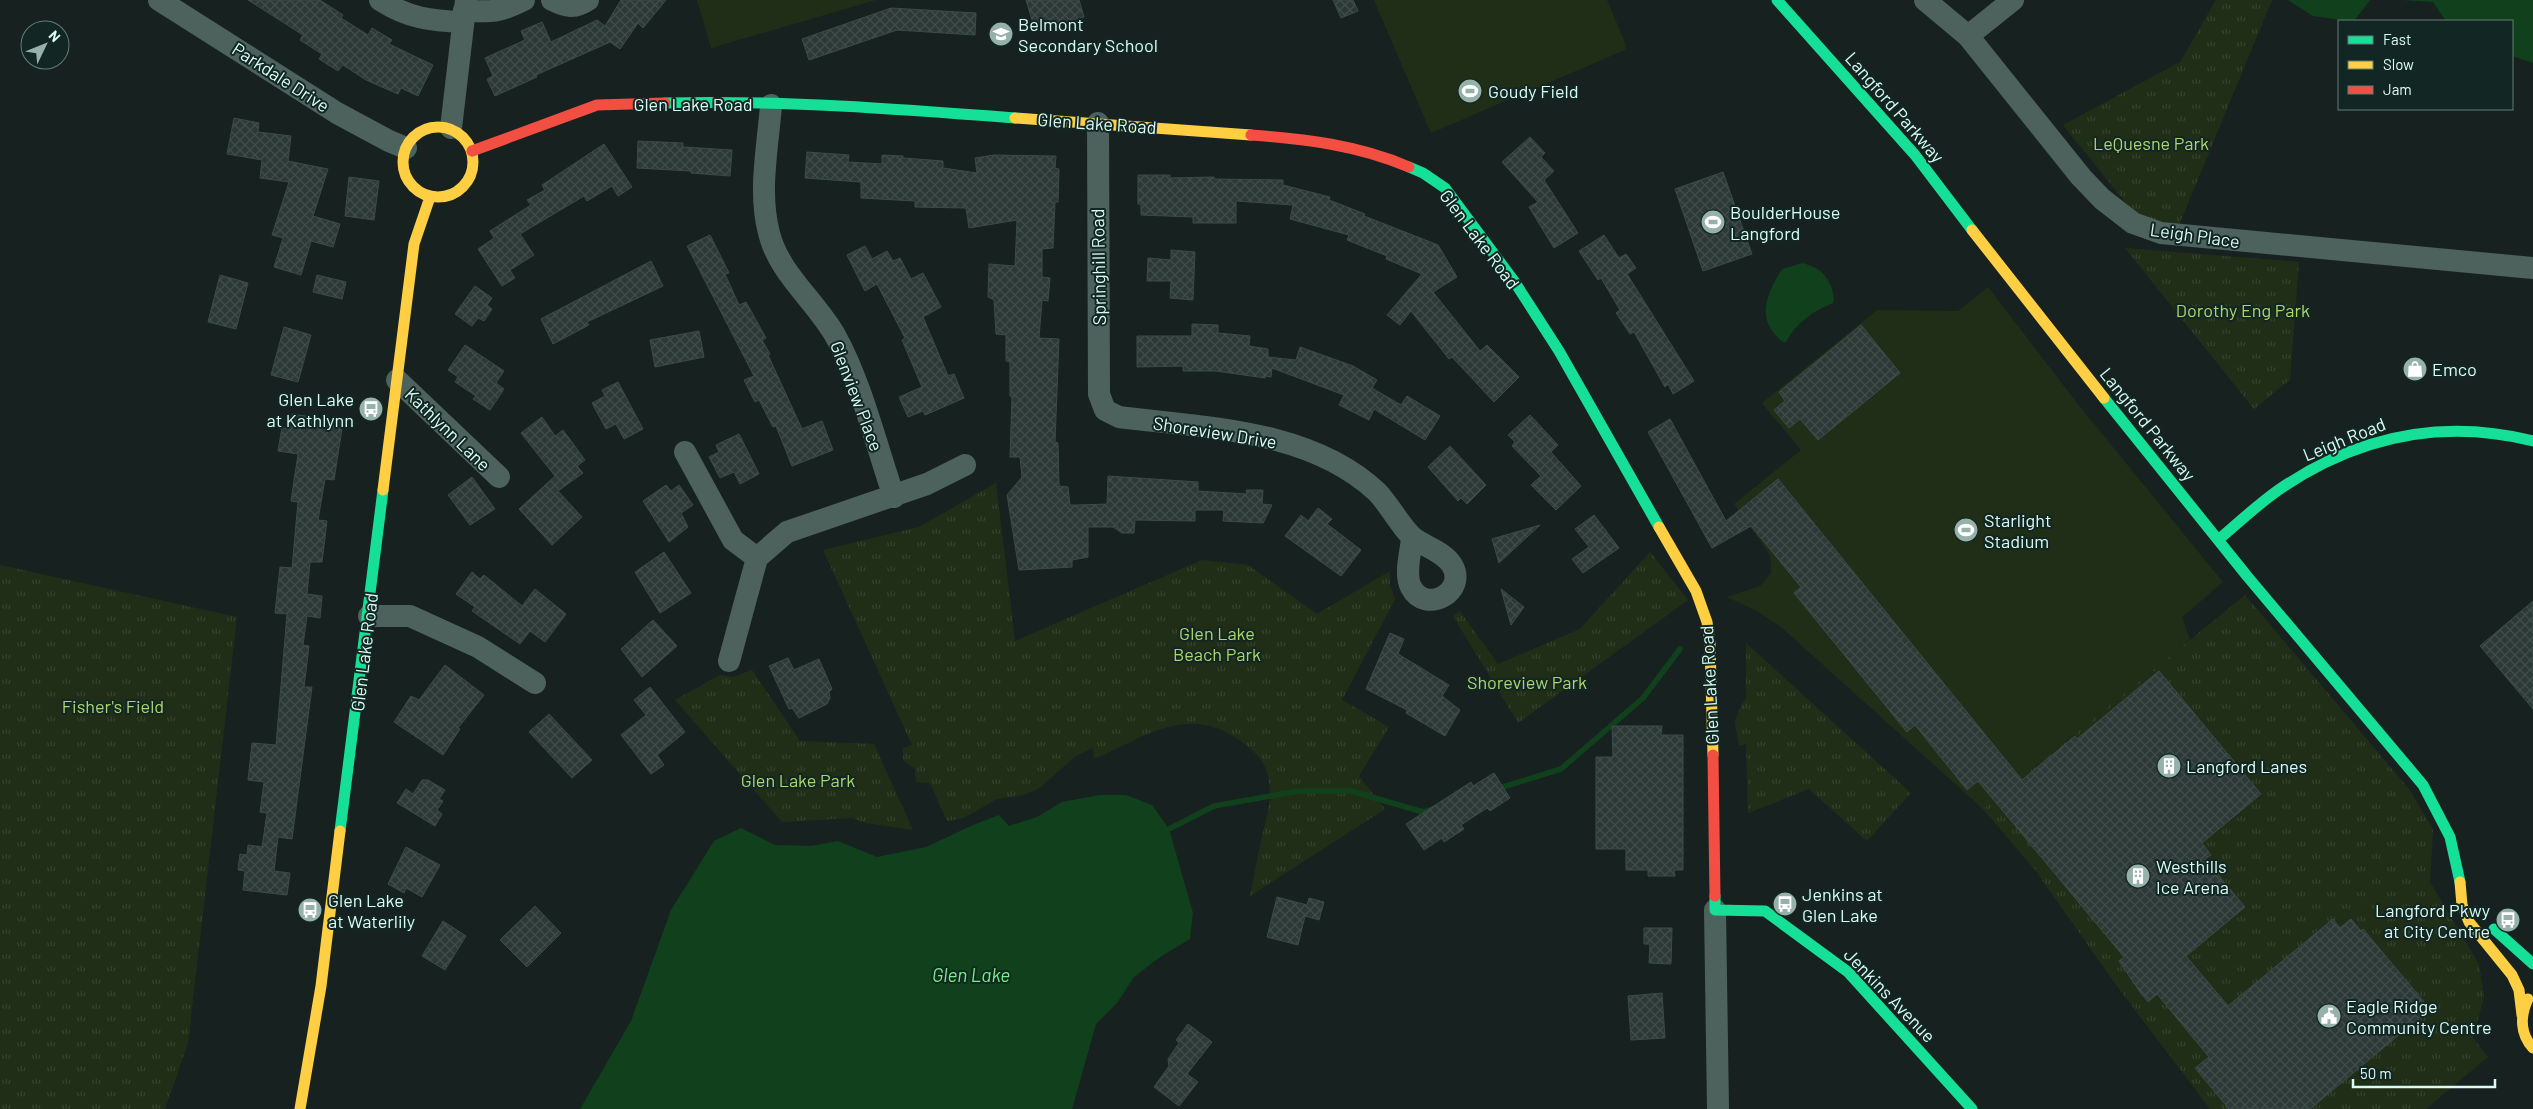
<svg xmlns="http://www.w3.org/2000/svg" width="2533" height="1109" font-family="Barlow,sans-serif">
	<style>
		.green { fill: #202e17 }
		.park { fill: url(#park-tufts) }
		.water { fill: #11401d }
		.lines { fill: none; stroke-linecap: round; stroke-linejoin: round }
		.stream { stroke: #11401d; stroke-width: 5.5 }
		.building { fill: url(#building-cross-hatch); stroke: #3a4b48 }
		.street { stroke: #4d625c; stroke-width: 22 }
		.fast { stroke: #16e098; stroke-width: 11 }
		.slow { stroke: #ffcf43; stroke-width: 11 }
		.jam { stroke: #f24e42; stroke-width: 11 }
		.labels { text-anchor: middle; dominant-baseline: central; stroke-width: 4; stroke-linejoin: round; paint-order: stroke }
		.poi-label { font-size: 18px; fill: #dbfcf4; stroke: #122723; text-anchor: start }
		.street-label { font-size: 18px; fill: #dbfcf4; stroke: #122723 }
		.park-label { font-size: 18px; fill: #aed66d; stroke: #122723 }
		.water-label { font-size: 19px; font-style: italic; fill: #73f37f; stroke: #122723 }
	</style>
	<defs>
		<pattern id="park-tufts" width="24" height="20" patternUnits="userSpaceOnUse" patternTransform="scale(1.25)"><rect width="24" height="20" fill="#202e17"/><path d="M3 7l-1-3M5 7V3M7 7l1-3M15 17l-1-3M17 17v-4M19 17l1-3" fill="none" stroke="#35432e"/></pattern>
		<pattern id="building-cross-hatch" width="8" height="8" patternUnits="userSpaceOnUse" patternTransform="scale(1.25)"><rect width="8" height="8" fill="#2c3937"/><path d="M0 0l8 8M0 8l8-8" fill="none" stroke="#404d4b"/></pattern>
	</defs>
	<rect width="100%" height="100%" fill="#172220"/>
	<path class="green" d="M697 0H876L711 48Z
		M1374 0H1607L1626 45 1625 50 1431 133Z
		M1988 287 2077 403 2223 582 2182 617 2190 640 1983 809 1781 627 1755 610 1727 597 1760 586 1771 573 1770 555 1734 504 1801 450 1762 403 1877 310 1958 311Z"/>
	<path class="park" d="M2216 0H2272L2179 225 2142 223 2063 125 2180 62Z
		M2125 248 2299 262 2290 380 2254 409Z
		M996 483 1015 641 1202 560 1248 565 1317 614 1390 571V585L1395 599 1342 700 1389 727 1359 776 1385 809 1250 896C1254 878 1257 859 1261 840 1266 820 1272 802 1269 781 1267 763 1256 752 1242 742 1189 702 1145 737 1094 759L1093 748 1076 756 1038 789 1024 795 997 799 964 818 947 821 930 783 916 782 915 769 903 760V748L912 745 823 550 919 527Z
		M1650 552 1688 600 1518 723 1453 616 1460 611 1498 664 1580 629Z
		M0 565 237 617 188 1043 165 1109H0Z
		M2245 595 2409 789 2433 829 2430 882 2479 964 2484 997 2473 1038 2488 1057 2426 1109H2210L2117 986 2035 870 1983 809Z
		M1746 643 1911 793 1867 841 1809 789 1748 813 1746 744 1739 746 1735 722 1739 710 1746 697Z
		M752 670 800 741 874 744 913 830 866 823 852 818 782 822 675 700 720 675 733 677Z"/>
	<path class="water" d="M2288 0H2370L2354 21H2348L2313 16Z
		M2402 0H2533V63L2512 56V21H2446L2433 2Z
		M1803 263C1808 265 1815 267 1819 270 1828 277 1836 292 1833 303 1813 311 1796 323 1786 342H1783C1755 320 1766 295 1782 269Z
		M1100 795H1126L1152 805 1169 829 1193 913 1190 939 1160 957 1134 977 1117 1003 1096 1024 1072 1109H580L631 1021 671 910 714 841 741 828 775 845 811 846 838 841 877 857 926 847 973 825 999 815 1009 826 1037 817 1062 802Z"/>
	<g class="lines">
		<path class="stream" d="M1496 789 1561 769 1643 698 1680 649
			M1169 829 1214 806 1299 791H1351L1423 812 1435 808"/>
	</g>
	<path class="building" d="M248 0H320L343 15 341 18 368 35 372 28 392 40 389 44 433 65 418 96 401 88 398 94 366 80 343 65 338 71 319 59 322 54 300 40 303 35Z
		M621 0H666L643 28 638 23 620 49 610 42 536 75 537 77 495 96 487 79 493 76 485 58 525 40 521 31 542 22 551 42 597 20 605 26Z
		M1026 0H1079L1084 17 1035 30Z
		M1333 0H1353L1358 11 1341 18Z
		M891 8 976 13 975 35 897 30 809 60 802 39Z
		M234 118 259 123 258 132 291 136 288 161 328 169 313 216 340 224 333 247 311 241 301 275 274 267 283 238 272 235 289 182 260 178 262 160 227 154Z
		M1530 137 1545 153 1541 157 1554 171 1544 180 1578 233 1554 248 1529 207 1538 202 1502 162Z
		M638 141 683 143V147L732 150 730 176 691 173V171L637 168Z
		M604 144 632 187 618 196 612 186 587 201 584 196 520 234 534 255 510 270 515 278 502 286 478 249 494 238 490 231 531 205 527 200 545 190 542 185Z
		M807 152 849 155 848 162 882 164V155L903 156V158L943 161V168L977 173 975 158 994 155 1056 156 1055 168 1059 169 1058 202H1055L1053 248 1042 249V277L1050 278 1048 301 1042 300 1039 338 1059 339 1055 442 1058 443 1059 486 1068 487 1070 505H1078L1107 504 1108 476 1198 482V491L1247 494 1246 490H1263L1262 504 1272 505 1263 523 1223 521 1224 510H1195V521L1135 520 1134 533H1122L1113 527H1088V557L1072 560V567L1019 570 1007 495 1022 477 1020 457H1010L1012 396H1010V362L1006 361V335L996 334 994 300 988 297 989 264 1015 266 1017 220 969 228 966 208 915 207V201L861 198V182L805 178Z
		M1723 172 1752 254 1703 271 1675 189Z
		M1138 175H1170V178L1214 177V179L1283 180V185L1330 197 1329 200 1365 214 1364 216 1438 245 1457 277 1433 292 1480 351 1487 345 1519 377 1494 402 1452 357 1449 359 1411 311 1400 325 1387 315 1422 274 1386 259 1387 256 1347 240 1349 235 1290 219 1293 205 1236 201V223H1193V217L1141 215V204H1138Z
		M349 177 379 181 374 220 345 216Z
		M710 235 729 273 725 274 739 305 746 302 766 338 762 340 770 354 768 355 802 429 822 421 833 450 792 466 776 426 773 427 759 400 755 402 744 380 754 376 687 246Z
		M1604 235 1619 258 1626 254 1636 268 1627 274 1694 381 1673 394 1668 384 1665 387 1634 332 1630 334 1616 313 1620 310 1601 278 1598 280 1579 251Z
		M865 246 872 259 887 251 893 261 900 258 911 279 923 273 941 307 923 317 948 376 954 374 964 398 925 415 923 411 908 417 899 397 922 387 902 340 905 338 877 284 865 291 847 255Z
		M1171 250 1195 252 1193 300 1170 298 1171 281H1147L1148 258 1171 260Z
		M651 261 663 286 587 322 589 325 553 344 541 319Z
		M220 275 248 283 236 329 208 322Z
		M317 275 346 282 342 299 313 292Z
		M475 286 492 298 487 305 492 309 484 321 478 318 472 326 455 314Z
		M1192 324 1218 325V333L1250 336 1249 346 1268 349V357L1296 360 1300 347 1353 366 1377 380 1372 388 1401 405 1407 396 1440 416 1425 440 1374 409 1369 420 1339 405 1344 395 1272 368 1271 377 1265 376V378L1216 371H1183V366L1137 367V336H1192Z
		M1861 325 1900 373 1818 440 1800 419 1789 428 1774 410 1785 401 1779 392Z
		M284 327 311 335 298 382 271 375Z
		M699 331 704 357 655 367 650 340Z
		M465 345 504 371 496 383 504 389 490 410 473 399 476 396 455 382 458 377 448 370Z
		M618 382 643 429 624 439 616 424 606 429 592 403 605 396 602 390Z
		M292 414 343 422 334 480 325 479 318 520 327 521 322 562H310L307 594 322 596 320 618 307 616 303 645 309 646 304 687H312L292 839 278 837 274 871 290 873 287 895 243 890 245 871 238 870 240 854 247 855 248 845 262 847 267 813 260 812 264 782 248 780 252 743 276 745 287 614 275 613 280 567 292 568 298 502 291 501 298 454 278 451 282 428 290 429Z
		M1530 415 1558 445 1551 452 1581 486 1556 510 1531 485 1541 476 1512 446 1515 442 1508 435Z
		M542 417 555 436 563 430 585 460 577 466 583 473 558 491 582 517 552 545 519 509 555 476 521 433Z
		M1670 419 1726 521 1778 479 2022 780 2075 736 2077 739 2159 671 2261 794 2202 843 2211 855 2205 859 2245 907 2186 956 2228 1006 2333 919 2340 928 2351 919 2361 931 2363 929 2430 1009 2310 1109H2229L2195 1068 2209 1057 2157 994 2148 1002 2140 992 2119 961 2124 957 1978 781 1967 790 1915 725 1907 732 1794 593 1801 587 1751 526 1712 548 1648 432Z
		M739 434 759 474 740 484 734 472 720 478 709 457 719 452 716 445Z
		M1450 446 1486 485 1467 504 1461 498 1458 501 1428 467Z
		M472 477 495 509 470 525 448 495Z
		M666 485 671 491 679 485 693 505 681 513 688 527 669 542 643 501Z
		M1318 508 1332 519 1327 524 1361 550 1341 576 1285 536 1301 515 1308 521Z
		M1594 515 1619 548 1583 573 1572 559 1589 547 1575 529Z
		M1540 525 1499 563 1492 539Z
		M664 552 691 593 660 613 635 572Z
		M472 572 480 579 484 575 522 606 535 589 566 614 545 642 530 631 520 644 472 611 475 607 456 594Z
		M1501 589 1524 607 1511 625Z
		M2533 601V709L2480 646Z
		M653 620 677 646 642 677 621 649Z
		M1390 633 1404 639 1398 654 1449 685 1442 696 1460 710 1445 736 1406 713 1407 710 1366 689Z
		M788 658 794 670 819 659 832 689 829 692 830 698 827 704 799 718 792 708 789 709 769 666Z
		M445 665 484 695 458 728 460 729 443 755 394 722 411 696 419 700Z
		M650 687 685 732 657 755 664 765 651 774 621 735 646 715 634 700Z
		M549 714 592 760 572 778 529 732Z
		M1612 726H1662L1661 735H1683V870H1674L1675 876H1648V870H1626V849H1596V757H1613Z
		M1494 773 1510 798 1490 811 1487 808 1461 825 1464 829 1444 842 1442 838 1424 850 1406 824 1471 782 1473 786Z
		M422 780H428L445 790 439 799 443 801 437 810 442 814 435 826 397 803 406 789 413 794Z
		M406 847 440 865 422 897 406 888 404 893 388 884Z
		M1277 897 1307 905 1309 898 1324 902 1319 920 1305 916 1298 945 1267 937Z
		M535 906 561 933 527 967 500 940Z
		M443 921 466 936 445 970 422 956Z
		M1644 928H1672L1671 964 1649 963 1650 944H1644Z
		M1662 993 1665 1038 1631 1040 1628 996Z
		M1188 1024 1212 1042 1187 1074 1198 1082 1179 1106 1154 1087 1169 1066 1168 1059 1179 1043 1176 1040Z"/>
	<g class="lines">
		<path class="street" d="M159 0 337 113 389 141 406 148
			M380 0C408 18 431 21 463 22
			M552 0C566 7 575 9 588 0
			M1925 0 1968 36 2081 177 2102 199 2133 223 2161 233 2533 268
			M464 10C491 13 500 12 524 0
			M1968 36 2013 0
			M771 105C768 146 758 192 769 233 779 274 816 301 836 337 861 382 877 448 894 497
			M1098 123 1099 394 1105 410 1119 417C1205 428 1310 429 1377 492 1389 504 1404 532 1415 539 1426 547 1444 552 1452 565 1468 592 1425 615 1411 587 1404 574 1411 552 1412 538
			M451 128 466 0
			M397 380 499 477
			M685 452 733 540 757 558
			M369 616H410L478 647 535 683
			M729 661 757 558 787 532 927 484 965 465
			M1715 910 1718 1109"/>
		<path class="fast" d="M1777 0 1915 155 1972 230
			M665 103C781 100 899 109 1015 118
			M1409 167 1423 173 1445 188 1514 281 1559 351 1659 527
			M2104 398 2247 576 2423 785 2450 837 2460 882
			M2218 540C2237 524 2256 506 2277 491 2355 437 2441 418 2533 441
			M340 831 383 490
			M1715 896V910L1765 911 1848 972 1972 1109
			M2494 929 2533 964"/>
		<path class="slow" d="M1015 118 1251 135
			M403 162a35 35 0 1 1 70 0a35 35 0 1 1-70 0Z
			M1972 230 2104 398
			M383 490 414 244 430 197
			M1659 527 1696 591 1707 622 1710 643 1713 755
			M2460 882 2462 905 2469 922 2512 975 2519 990 2522 1015
			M2528 999C2520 1016 2520 1034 2533 1048
			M300 1109 321 986 340 831"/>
		<path class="jam" d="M1251 135C1305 139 1358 145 1409 167
			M472 151 597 105 665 103
			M1713 755 1715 896"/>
	</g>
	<defs>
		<symbol id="school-disc" viewBox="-11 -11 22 22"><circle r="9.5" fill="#96b0aa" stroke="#122723"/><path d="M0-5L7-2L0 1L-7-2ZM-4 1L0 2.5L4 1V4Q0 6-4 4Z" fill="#fff"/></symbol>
		<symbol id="stadium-disc" viewBox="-11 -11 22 22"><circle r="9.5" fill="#96b0aa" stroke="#122723"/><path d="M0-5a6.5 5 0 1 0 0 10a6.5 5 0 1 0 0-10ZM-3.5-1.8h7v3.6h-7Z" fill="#fff"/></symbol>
		<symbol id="shop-disc" viewBox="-11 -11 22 22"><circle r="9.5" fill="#96b0aa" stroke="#122723"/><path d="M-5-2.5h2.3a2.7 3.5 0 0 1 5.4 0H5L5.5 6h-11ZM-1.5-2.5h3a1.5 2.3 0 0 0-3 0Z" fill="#fff"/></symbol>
		<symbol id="bus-disc" viewBox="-11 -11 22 22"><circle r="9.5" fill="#96b0aa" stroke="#122723"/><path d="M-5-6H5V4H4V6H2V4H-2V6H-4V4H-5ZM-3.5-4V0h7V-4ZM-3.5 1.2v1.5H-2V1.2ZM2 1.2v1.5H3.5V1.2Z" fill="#fff"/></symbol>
		<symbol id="building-disc" viewBox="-11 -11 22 22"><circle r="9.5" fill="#96b0aa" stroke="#122723"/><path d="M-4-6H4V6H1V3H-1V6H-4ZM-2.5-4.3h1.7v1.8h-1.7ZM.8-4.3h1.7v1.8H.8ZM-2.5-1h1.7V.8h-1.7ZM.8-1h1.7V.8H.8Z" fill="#fff"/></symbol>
		<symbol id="civic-disc" viewBox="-11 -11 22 22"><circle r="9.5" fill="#96b0aa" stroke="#122723"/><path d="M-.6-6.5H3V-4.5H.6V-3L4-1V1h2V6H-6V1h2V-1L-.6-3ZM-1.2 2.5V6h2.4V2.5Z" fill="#fff"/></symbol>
	</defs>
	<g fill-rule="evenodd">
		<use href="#school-disc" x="987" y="20" width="28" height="28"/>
		<use href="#stadium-disc" x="1456" y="77" width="28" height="28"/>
		<use href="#stadium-disc" x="1699" y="208" width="28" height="28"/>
		<use href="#shop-disc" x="2401" y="355" width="28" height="28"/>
		<use href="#bus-disc" x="357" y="395" width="28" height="28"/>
		<use href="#stadium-disc" x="1952" y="516" width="28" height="28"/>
		<use href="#building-disc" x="2155" y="752" width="28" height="28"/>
		<use href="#building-disc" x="2124" y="862" width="28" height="28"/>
		<use href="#bus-disc" x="1771" y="890" width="28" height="28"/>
		<use href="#bus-disc" x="296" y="896" width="28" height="28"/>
		<use href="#bus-disc" x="2494" y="906" width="28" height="28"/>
		<use href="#civic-disc" x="2315" y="1002" width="28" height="28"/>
	</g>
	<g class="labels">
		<g class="poi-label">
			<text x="1018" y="24">Belmont<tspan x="1018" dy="21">Secondary School</tspan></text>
			<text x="1488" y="91">Goudy Field</text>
			<text x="1730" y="212">BoulderHouse<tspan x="1730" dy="21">Langford</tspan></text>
			<text x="2432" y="369">Emco</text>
			<text x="354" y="399" text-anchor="end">Glen Lake<tspan x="354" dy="21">at Kathlynn</tspan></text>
			<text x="1984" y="520">Starlight<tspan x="1984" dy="21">Stadium</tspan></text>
			<text x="2186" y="766">Langford Lanes</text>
			<text x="2156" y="866">Westhills<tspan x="2156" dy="21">Ice Arena</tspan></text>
			<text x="1802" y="894">Jenkins at<tspan x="1802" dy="21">Glen Lake</tspan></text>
			<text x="328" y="900">Glen Lake<tspan x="328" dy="21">at Waterlily</tspan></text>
			<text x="2490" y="910" text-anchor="end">Langford Pkwy<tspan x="2490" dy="21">at City Centre</tspan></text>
			<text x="2346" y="1006">Eagle Ridge<tspan x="2346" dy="21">Community Centre</tspan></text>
		</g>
		<g class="street-label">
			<text transform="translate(281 77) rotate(33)">Parkdale Drive</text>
			<text x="693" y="104">Glen Lake Road</text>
			<text transform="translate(1895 107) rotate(49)">Langford Parkway</text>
			<text transform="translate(1097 123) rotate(4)">Glen Lake Road</text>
			<text transform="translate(2195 235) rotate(8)">Leigh Place</text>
			<text transform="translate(1480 239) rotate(53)">Glen Lake Road</text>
			<text transform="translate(1098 267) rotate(-91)">Springhill Road</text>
			<text transform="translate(857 396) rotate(69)">Glenview Place</text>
			<text transform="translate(2148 424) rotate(51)">Langford Parkway</text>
			<text transform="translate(448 429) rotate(44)">Kathlynn Lane</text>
			<text transform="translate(1215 432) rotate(9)">Shoreview Drive</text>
			<text transform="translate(2344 439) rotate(-22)">Leigh Road</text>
			<text transform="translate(364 652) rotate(-83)">Glen Lake Road</text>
			<text transform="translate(1709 685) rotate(-93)">Glen Lake Road</text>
			<text transform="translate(1890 995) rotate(46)">Jenkins Avenue</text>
		</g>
		<g class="park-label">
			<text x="2151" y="143">LeQuesne Park</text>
			<text x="2243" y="310">Dorothy Eng Park</text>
			<text x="1217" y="633">Glen Lake<tspan x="1217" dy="21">Beach Park</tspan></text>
			<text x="1527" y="682">Shoreview Park</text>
			<text x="113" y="706">Fisher's Field</text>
			<text x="798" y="780">Glen Lake Park</text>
		</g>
		<g class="water-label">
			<text x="971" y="974">Glen Lake</text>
		</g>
	</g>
	<rect x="2338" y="20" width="175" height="90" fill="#122723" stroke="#627c77"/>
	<rect x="2348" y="36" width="25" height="8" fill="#16e098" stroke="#627c77"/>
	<text x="2383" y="45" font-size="15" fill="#dbfcf4">Fast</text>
	<rect x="2348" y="61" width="25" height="8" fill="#ffcf43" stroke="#627c77"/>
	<text x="2383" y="70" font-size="15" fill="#dbfcf4">Slow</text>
	<rect x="2348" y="86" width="25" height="8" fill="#f24e42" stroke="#627c77"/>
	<text x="2383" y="95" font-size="15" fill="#dbfcf4">Jam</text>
	<g transform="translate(45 45) rotate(47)"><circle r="24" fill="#122723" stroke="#627c77"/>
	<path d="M0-4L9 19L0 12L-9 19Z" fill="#96b0aa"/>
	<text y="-8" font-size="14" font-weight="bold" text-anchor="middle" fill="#dbfcf4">N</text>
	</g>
	<path d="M2353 1079v8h142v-8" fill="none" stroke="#dbfcf4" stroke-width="2.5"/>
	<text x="2360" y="1079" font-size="15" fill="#dbfcf4" stroke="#122723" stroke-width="4" paint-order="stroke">50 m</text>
</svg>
